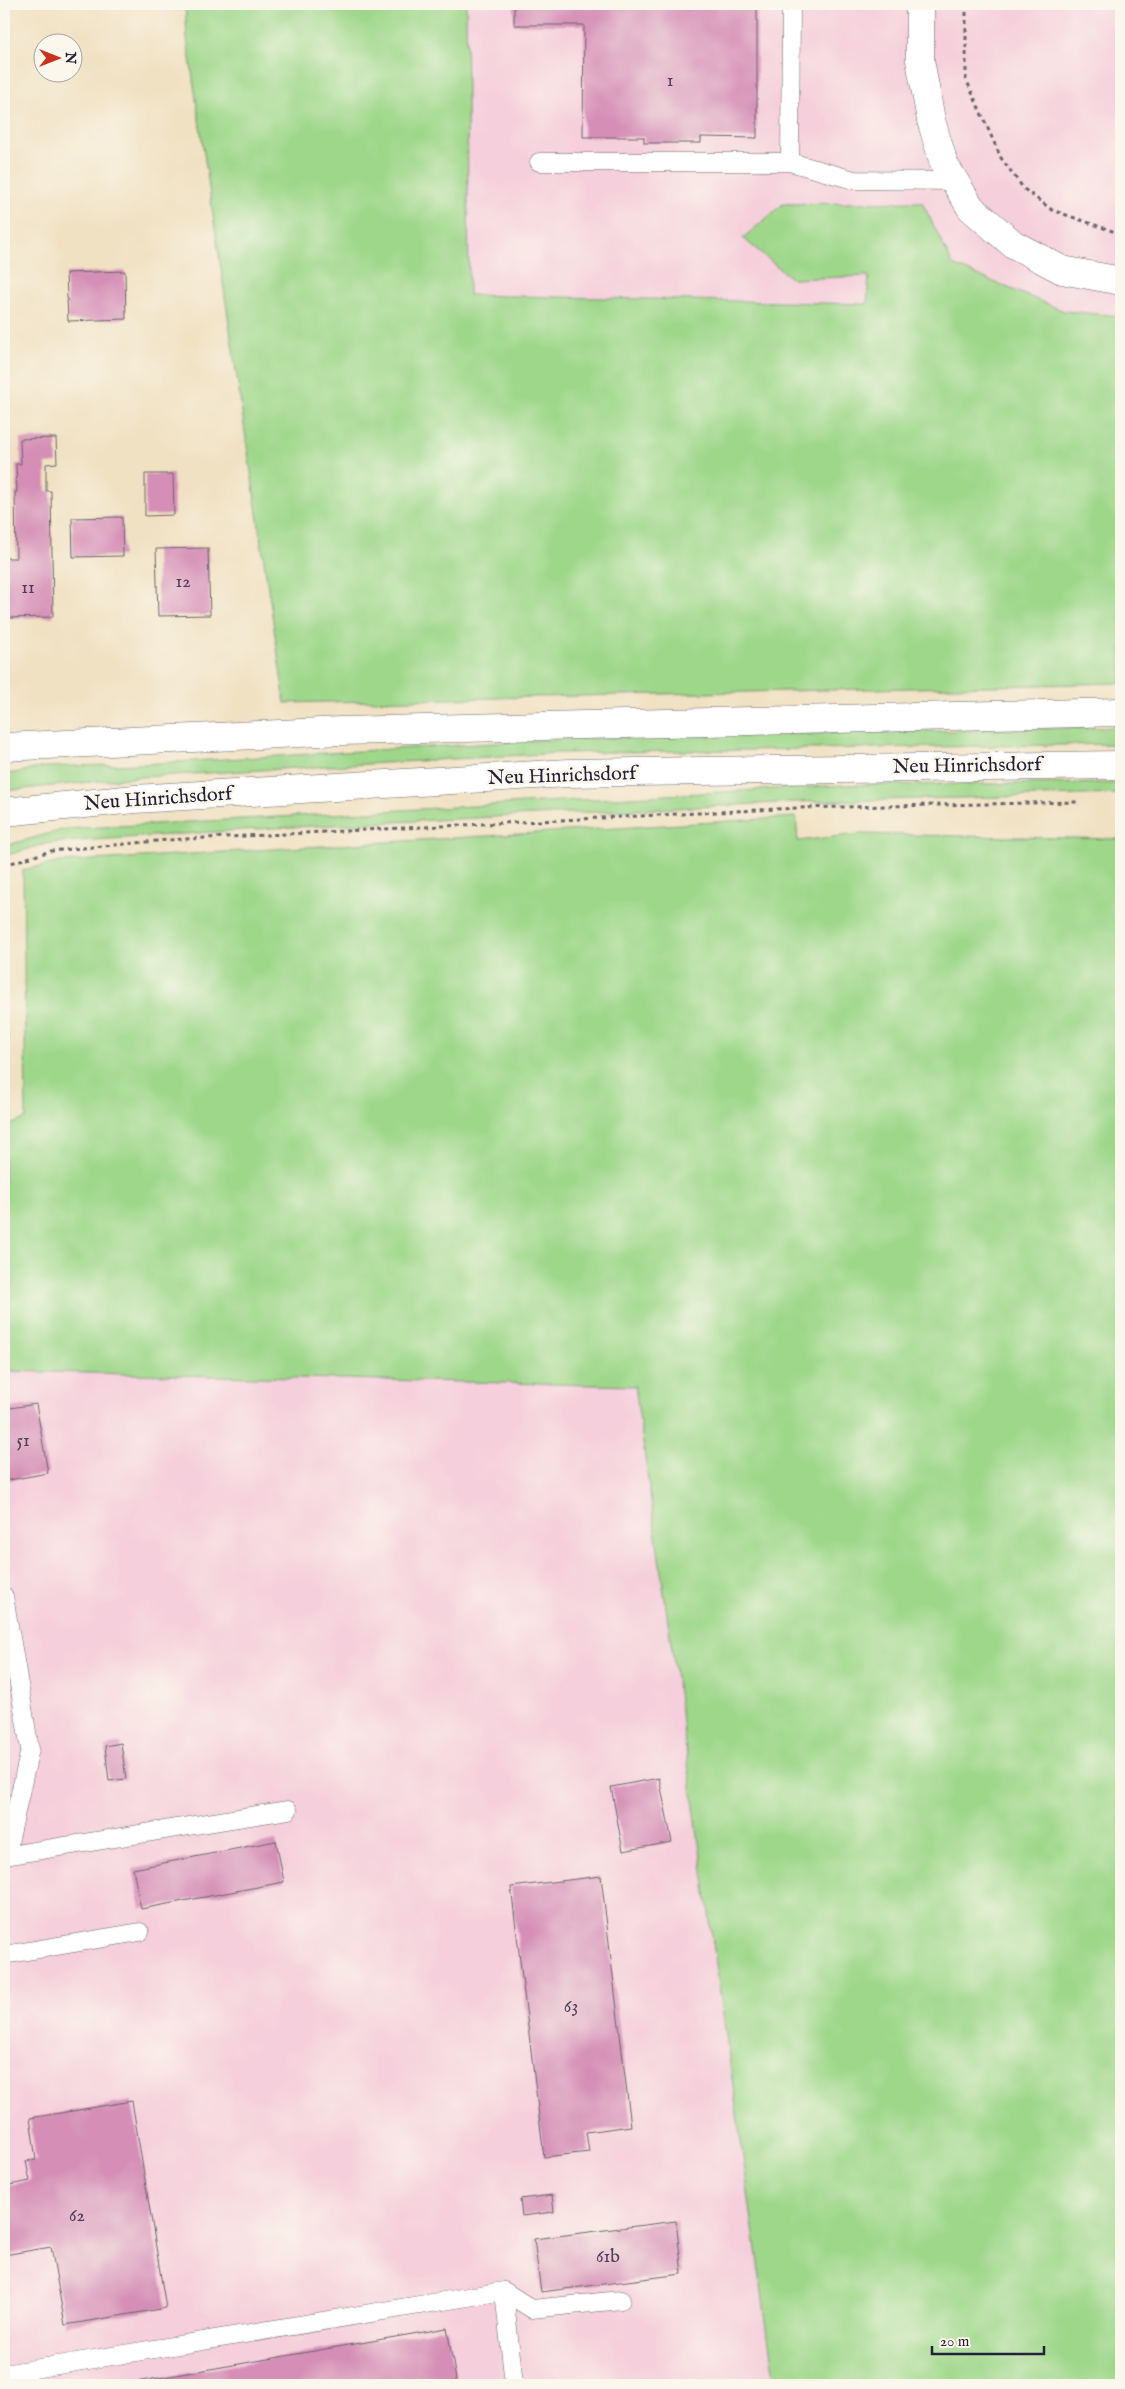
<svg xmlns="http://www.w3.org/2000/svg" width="1125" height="2389" font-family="'IM FELL English',serif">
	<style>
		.built { fill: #f5cfdb }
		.green { fill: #9ed78a; stroke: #607c62 }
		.building { fill: #d58fb6 }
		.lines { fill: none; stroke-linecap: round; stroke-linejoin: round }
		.lane-casing { stroke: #6a656a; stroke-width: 19 }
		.street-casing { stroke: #6a656a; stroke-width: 29 }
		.secondary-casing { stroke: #6a656a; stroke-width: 29 }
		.path { stroke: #6a656a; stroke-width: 3; stroke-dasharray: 4 4; stroke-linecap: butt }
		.lane { stroke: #fff; stroke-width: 18 }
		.street { stroke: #fff; stroke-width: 28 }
		.secondary { stroke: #fff; stroke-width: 28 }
		.labels { text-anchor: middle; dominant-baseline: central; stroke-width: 5; stroke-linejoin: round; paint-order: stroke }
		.number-label { font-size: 18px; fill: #4f3d5a }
		.street-label { font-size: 20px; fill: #22223b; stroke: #fbf7ec }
	</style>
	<rect width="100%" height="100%" fill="#fbf7ec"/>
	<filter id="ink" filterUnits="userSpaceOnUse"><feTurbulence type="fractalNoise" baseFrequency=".02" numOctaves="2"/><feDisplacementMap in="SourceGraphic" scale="10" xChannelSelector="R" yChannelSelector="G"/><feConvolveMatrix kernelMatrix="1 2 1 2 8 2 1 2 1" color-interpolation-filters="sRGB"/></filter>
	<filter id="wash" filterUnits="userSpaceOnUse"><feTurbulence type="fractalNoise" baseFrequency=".0096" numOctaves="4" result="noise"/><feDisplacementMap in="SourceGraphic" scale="20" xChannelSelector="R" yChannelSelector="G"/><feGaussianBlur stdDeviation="1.12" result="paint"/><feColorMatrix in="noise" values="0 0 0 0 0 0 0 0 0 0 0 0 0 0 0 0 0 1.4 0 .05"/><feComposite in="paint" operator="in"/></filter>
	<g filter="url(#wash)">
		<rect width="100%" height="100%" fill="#f0e1c2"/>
		<path class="built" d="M466 4H1121V316L1064 311 953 265 922 202 743 237 792 279 869 276 867 304 469 295Z
			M4 1371 635 1386 775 2385H4Z"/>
		<path class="green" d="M185 4H466L469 295 867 304 869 276 792 279 743 238 783 204 922 202 953 265 1064 311 1121 316V683L285 703 187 38Z
			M1121 727V744L559 753 138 777 4 791V775L44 767 142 764 562 739Z
			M1121 783V794L796 802 274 828 49 843 4 856V846L66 829 844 785Z
			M796 817 798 841 859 834 1121 839V2385H775L635 1386 4 1371V1128L26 1118 23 870 61 862Z"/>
		<g id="blocks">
			<path class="building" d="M514 4H757V138L701 137V143H644V137H583L584 25H514Z
				M125 271 126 319 68 321 66 273Z
				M56 438 57 463 46 464V491H51L53 617 4 618V558H16L15 492H17L16 464H21L20 439Z
				M145 474H173L174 515 145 516Z
				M122 517 123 556 73 557 72 518Z
				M208 548 210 615 158 616 156 549Z
				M4 1032H7L8 1069H4Z
				M36 1404 48 1473 4 1481V1409Z
				M121 1743 126 1779 109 1781 105 1746Z
				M659 1778 672 1842 623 1851 611 1787Z
				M276 1841 284 1882 141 1909 133 1869Z
				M601 1876 631 2126 586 2132 589 2152 544 2157 511 1887Z
				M132 2101 166 2308 65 2325 51 2247 4 2255V2186L30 2181 26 2161 36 2160 30 2118Z
				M552 2195 554 2212 522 2216 520 2199Z
				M676 2221 682 2274 541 2292 534 2239Z
				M447 2328 457 2385H124V2384Z"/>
		</g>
	</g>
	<g filter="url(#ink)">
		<use href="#blocks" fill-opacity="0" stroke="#6a656a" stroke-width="1"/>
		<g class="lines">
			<defs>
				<path id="lane" d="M791 4 790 162 854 180 954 181
					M539 162H790
					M4 1596 30 1749 6 1856
					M4 1856 288 1810
					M4 1955 140 1932
					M504 2291 514 2385
					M4 2374 504 2291 532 2309 621 2300"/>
				<path id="street" d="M920 4V60L931 120 944 164 971 208 1013 244 1062 270 1121 281"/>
				<path id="secondary" d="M4 747 341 731 1121 712
					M4 812 135 799 569 773 1121 765"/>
			</defs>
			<use href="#lane" class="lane-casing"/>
			<use href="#street" class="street-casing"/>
			<use href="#secondary" class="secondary-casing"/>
			<path class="path" d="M966 4V79L1001 158 1024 189 1052 210 1121 234
				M4 865 51 851 167 840 797 808 1077 802"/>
			<use href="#lane" class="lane"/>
			<use href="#street" class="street"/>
			<use href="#secondary" class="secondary"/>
		</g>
	</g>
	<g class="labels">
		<g class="number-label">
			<text x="670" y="81">1</text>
			<text x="183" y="582">12</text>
			<text x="28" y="588">11</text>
			<text x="23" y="1441">51</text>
			<text x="571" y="2007">63</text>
			<text x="77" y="2216">62</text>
			<text x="608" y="2257">61b</text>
		</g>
		<g class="street-label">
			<text transform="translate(967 766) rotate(-1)">Neu Hinrichsdorf</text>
			<text transform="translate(562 776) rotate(-2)">Neu Hinrichsdorf</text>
			<text transform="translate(158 799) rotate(-4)">Neu Hinrichsdorf</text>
		</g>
	</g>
	<rect width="1125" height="2389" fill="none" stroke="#fbf7ec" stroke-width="20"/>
	<g transform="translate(58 58) rotate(90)"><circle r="24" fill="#fbf7ec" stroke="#a4a2a5"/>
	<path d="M0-4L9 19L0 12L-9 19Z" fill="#c8321e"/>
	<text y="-8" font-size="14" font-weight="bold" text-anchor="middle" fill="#22223b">N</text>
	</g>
	<path d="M932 2346v8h112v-8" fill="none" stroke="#22223b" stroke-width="2.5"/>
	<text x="940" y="2346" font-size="15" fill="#22223b" stroke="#fbf7ec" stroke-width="4" paint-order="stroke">20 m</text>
</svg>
